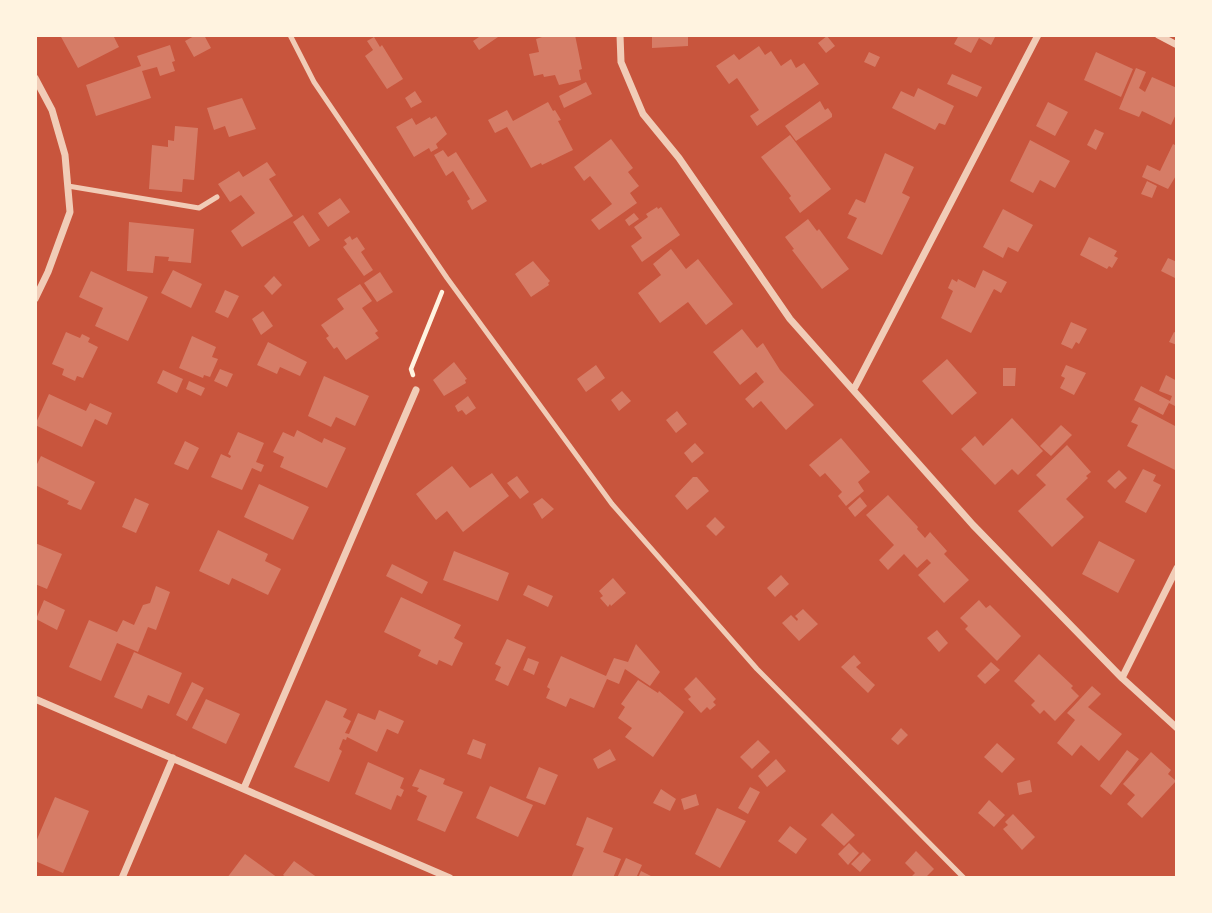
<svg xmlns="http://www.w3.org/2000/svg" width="1212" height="913" font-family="'Libre Baskerville',serif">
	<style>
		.building { fill: #d67c66 }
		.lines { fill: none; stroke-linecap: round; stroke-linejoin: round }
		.path { stroke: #fff3e0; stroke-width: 4.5 }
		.service { stroke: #f1ccb7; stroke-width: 5 }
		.minor { stroke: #f1ccb7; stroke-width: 7 }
	</style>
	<rect width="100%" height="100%" fill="#c8553d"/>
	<path class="building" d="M60 35H113L119 47 78 68Z
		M196 35 199 37 204 35 211 48 194 57 185 41Z
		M482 35H501L479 50 473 41Z
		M548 35H575L582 69 579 70 581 80 559 85 555 75 544 77 543 74 534 76 529 54 539 52 536 39Z
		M652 35H688V46L652 48Z
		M959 35H996L991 45 979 38 971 53 954 44Z
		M827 36 835 46 826 53 818 43Z
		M374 37 380 47 382 45 403 79 387 89 365 56 373 50 367 41Z
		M170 45 175 61 172 62 175 71 160 76 157 67 142 71 151 98 96 116 86 85 141 66 137 56Z
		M759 46 765 55 771 51 781 66 791 59 796 68 804 63 819 84 757 126 750 116 759 110 737 78 729 84 716 66 734 54 739 60Z
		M869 52 880 57 875 67 864 62Z
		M1096 52 1133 69 1121 97 1084 80Z
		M1136 68 1146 72 1139 88 1145 92 1152 77 1177 88V112L1171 125 1142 111 1139 117 1119 109Z
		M952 74 982 87 977 97 947 84Z
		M586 82 592 94 564 108 559 96Z
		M918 88 954 106 945 125 939 123 935 130 892 108 901 91 914 97Z
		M415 91 422 102 411 108 405 98Z
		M242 98 256 129 229 137 225 126 214 130 207 108Z
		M820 101 825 110 828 108 832 114V117L796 141 785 126Z
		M548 102 553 111 555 110 561 120 558 121 573 150 542 165 541 163 531 168 507 127 495 133 488 120 507 110 513 121Z
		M1048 102 1068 112 1055 136 1036 126Z
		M436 116 447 134 436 144 438 148 431 152 429 148 414 157 396 127 412 118 416 125 430 117 431 119Z
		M175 126 198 128 194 180 183 179 182 192 149 189 152 145 168 147V140L174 141Z
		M1095 129 1104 133 1096 150 1087 145Z
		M790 135 831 189 800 213 789 198 791 196 761 157Z
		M611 139 633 168 628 172 639 186 630 193 637 203 599 230 591 220 612 204 590 176 584 181 574 167Z
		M1030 140 1070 161 1055 188 1040 180 1033 193 1010 181Z
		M1173 144 1177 146V174L1168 189 1142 177 1147 165 1160 171Z
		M443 150 448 157 456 152 487 201 472 210 467 201 470 199 453 171 446 176 434 155Z
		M885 153 914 167 902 193 910 197 882 255 847 238 857 218 848 214 856 199 865 203Z
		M267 162 276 175 269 179 293 216 242 247 231 231 255 213 241 195 230 202 218 184 239 171 243 177Z
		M1147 181 1157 186 1152 198 1141 194Z
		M340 198 350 212 328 227 318 213Z
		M657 207 658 209 661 207 680 235 642 262 631 246 642 238 634 227 648 217 646 214Z
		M1003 209 1033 225 1018 252 1008 247 1003 258 983 247Z
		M634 213 639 219 629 226 625 220Z
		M303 215 320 240 309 247 293 222Z
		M808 219 817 231 819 229 849 269 822 289 792 250 794 249 785 237Z
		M129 222 194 229 191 263 168 261 169 257 155 256 153 273 127 271Z
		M350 236 352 240 357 237 365 249 361 252 373 270 364 276 343 247 347 244 344 240Z
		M1089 237 1117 251 1114 256 1118 258 1112 268 1109 266 1107 269 1080 255Z
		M671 249 686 269 698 259 733 304 706 325 688 302 660 323 638 293 661 275 653 264Z
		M1168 258 1177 262V279L1161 271Z
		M533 261 550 281 548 283 549 285 531 297 515 274Z
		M173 270 202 284 191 308 161 293Z
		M983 270 1007 282 1001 293 994 289 971 333 941 318 953 291 948 288 952 279 957 282 958 279 975 288Z
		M91 271 148 297 128 341 95 326 103 308 79 297Z
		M380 272 393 292 377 302 364 283Z
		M274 276 282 285 272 295 264 286Z
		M360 284 372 301 362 308 378 331 375 333 379 338 346 360 337 347 334 349 326 338 329 336 321 325 344 309 337 299Z
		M225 290 239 296 228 318 215 312Z
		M263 311 273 326 261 335 252 319Z
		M1071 322 1087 329 1079 344 1076 342 1072 349 1061 344Z
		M742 329 757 348 763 343 780 370 814 405 786 430 761 401 753 408 745 399 764 382 756 372 740 385 713 352Z
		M66 332 80 338 82 334 90 338 88 342 98 347 83 378 77 376 75 381 62 375 64 369 52 364Z
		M1174 332 1177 333V345L1169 342Z
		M192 336 216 347 212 357 218 359 210 377 204 375 203 378 179 368Z
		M268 342 307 362 300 376 280 367 277 374 257 365Z
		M947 359 977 393 952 415 922 381Z
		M454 362 467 379 465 380 466 383 444 396 433 380Z
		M596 365 605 378 586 392 577 379Z
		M1066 365 1086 373 1074 395 1060 388 1065 378 1061 376Z
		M1003 368H1016L1015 386H1003Z
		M220 369 233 374 227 387 214 381Z
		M163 370 183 379 177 393 157 383Z
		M1166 375 1177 381V407L1169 403 1163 415 1134 400 1141 386 1170 401 1172 396 1159 391Z
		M324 376 369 396 355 426 336 417 331 427 308 416Z
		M189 381 205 388 201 396 186 389Z
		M622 391 631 401 619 411 611 400Z
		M49 394 86 411 90 403 112 413 107 425 95 419 82 447 35 425Z
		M468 396 476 408 466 415 462 410 458 412 455 406Z
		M1139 407 1177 427V466L1175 470 1127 446 1138 425 1131 422Z
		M677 411 687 424 676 433 666 420Z
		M1012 418 1043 451 1018 475 1012 469 995 485 961 449 975 436 983 446Z
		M1061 425 1072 435 1051 456 1040 446Z
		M297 430 322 443 324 438 346 448 327 488 280 467 284 457 273 452 283 432 294 437Z
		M238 432 264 443 256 462 264 465 261 472 252 468 242 490 211 477 221 454 230 458 231 456 228 454Z
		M841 438 870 472 858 482 864 491 846 506 838 496 842 492 825 473 820 477 809 465Z
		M185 441 199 448 188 470 174 464Z
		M695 443 704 453 692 463 684 453Z
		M1067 445 1091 472 1086 476 1088 478 1066 499 1084 517 1052 547 1018 511 1046 485 1036 475Z
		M41 456 95 482 81 510 67 504 69 501 35 485V468Z
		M452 466 470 488 492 473 509 496 463 532 447 511 436 520 416 494Z
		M1143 469 1156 475 1153 481 1161 485 1146 513 1125 502Z
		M1119 470 1127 478 1115 489 1107 481Z
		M517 476 529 492 520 499 507 483Z
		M693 477H697L709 491 687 510 675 496Z
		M259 484 309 507 293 540 244 517Z
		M888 495 918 527 917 529 925 538 930 532 947 551 944 554 969 580 944 603 918 575 931 563 927 559 917 568 904 554 888 570 879 560 894 545 866 515Z
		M860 497 867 506 855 517 848 508Z
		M135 498 149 504 136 533 122 527Z
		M542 498 554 509 542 519 533 504Z
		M715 517 725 527 716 536 706 526Z
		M218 530 268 554 265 561 281 569 268 595 232 578 229 585 199 571Z
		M1099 541 1135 560 1118 593 1082 574Z
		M35 543 62 554 47 589 35 584Z
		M454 551 509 573 498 601 443 580Z
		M392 564 428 582 422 594 386 576Z
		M781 575 789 584 775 597 767 588Z
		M613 578 626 593 611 606 610 604 608 607 600 598 603 596 599 591Z
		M528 585 553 596 548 607 523 595Z
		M156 586 170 592 156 630 148 627 138 652 117 643 101 681 69 667 89 620 117 632 123 620 134 625 143 605 150 603Z
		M401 597 461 625 454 638 463 643 452 666 439 660 437 665 418 656 421 650 384 632Z
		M44 600 65 610 57 630 36 619Z
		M979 600 986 608 990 605 1021 636 997 661 965 629 968 626 960 618Z
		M803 609 818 624 799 641 782 623 791 615 797 621 798 619 795 616Z
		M937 630 948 643 939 652 927 638Z
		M507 639 526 647 508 686 495 680 501 667 495 664Z
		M636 644 660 672 650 686 625 669 619 684 607 679 594 708 570 698 566 707 546 698 550 689 547 687 561 656 606 676 614 658 628 662Z
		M134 652 182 673 169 704 148 695 142 709 114 697Z
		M1039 654 1073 686 1071 688 1079 696 1055 721 1044 710 1040 714 1031 705 1035 701 1014 681Z
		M854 655 861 663 856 667 875 685 868 693 841 667Z
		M528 658 539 662 534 675 523 670Z
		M991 662 1000 670 985 684 977 676Z
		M696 677 716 699 713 702 716 705 710 710 707 707 701 713 688 699 691 697 684 689Z
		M638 680 658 693 659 691 684 712 653 757 625 737 632 728 618 718 625 707 621 704Z
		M192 682 204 688 187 721 176 715Z
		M1092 686 1101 694 1088 707 1122 734 1099 761 1081 745 1072 756 1057 743 1075 720 1067 713Z
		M206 699 240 714 226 744 192 728Z
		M326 700 347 709 343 717 351 721 345 733 349 734 358 713 375 720 379 710 404 721 398 734 387 729 377 752 347 737 346 740 343 739 339 749 342 751 329 782 294 767Z
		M901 728 908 735 898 745 891 739Z
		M473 739 486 744 481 759 467 754Z
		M758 740 770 752 752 769 740 757Z
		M997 743 1015 759 1002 773 984 757Z
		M610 749 616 760 598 769 593 759Z
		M1127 750 1139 759 1111 795 1100 786Z
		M1151 752 1171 770 1168 774 1176 781 1142 818 1127 804 1135 795 1123 784Z
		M776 759 786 771 767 787 758 776Z
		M368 762 404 778 400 788 404 790 401 797 397 795 391 810 355 794Z
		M539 767 558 775 545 805 526 798Z
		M420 769 445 779 443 784 463 792 445 832 417 820 427 796 417 791 419 788 412 786Z
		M1030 780 1032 792 1019 795 1017 783Z
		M490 786 533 805 518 837 476 818Z
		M750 787 760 792 748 814 738 808Z
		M661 789 676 799 670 811 653 803Z
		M696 794 699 805 684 810 681 799Z
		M55 797 89 811 63 873 35 861V844Z
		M989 800 1005 815 994 827 978 813Z
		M717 808 746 821 720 868 695 854Z
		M832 813 855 835 844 846 821 825Z
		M1013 814 1035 837 1022 850 1003 829 1008 825 1005 822Z
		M587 817 613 828 603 852 621 859 613 878H571L584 848 576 845Z
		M790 826 807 839 796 854 778 841Z
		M849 843 859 853 848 865 838 854Z
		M916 851 934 869 925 878H910L915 873 905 863Z
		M863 852 871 860 860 872 851 864Z
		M245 854 278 878H227Z
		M626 858 642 865 636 878H617Z
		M294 861 318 878H287L283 875Z
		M641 871 655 878H638Z"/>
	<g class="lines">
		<path class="path" d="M413 375 411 369 442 292"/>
		<path class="service" d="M290 35 314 82 447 278 612 504 757 669 964 878
			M68 186 199 208 217 197"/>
		<path class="minor" d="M620 35 621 62 643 114 679 158 790 319 973 525 1122 678 1177 728
			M1158 35 1177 45
			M35 78 52 110 65 155 70 212 48 272 35 299
			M854 389 1038 35
			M1122 678 1177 568
			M35 699 450 878
			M244 788 416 390
			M122 878 173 758"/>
	</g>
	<rect width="1212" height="913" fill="none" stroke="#fff3e0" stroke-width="74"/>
</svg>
